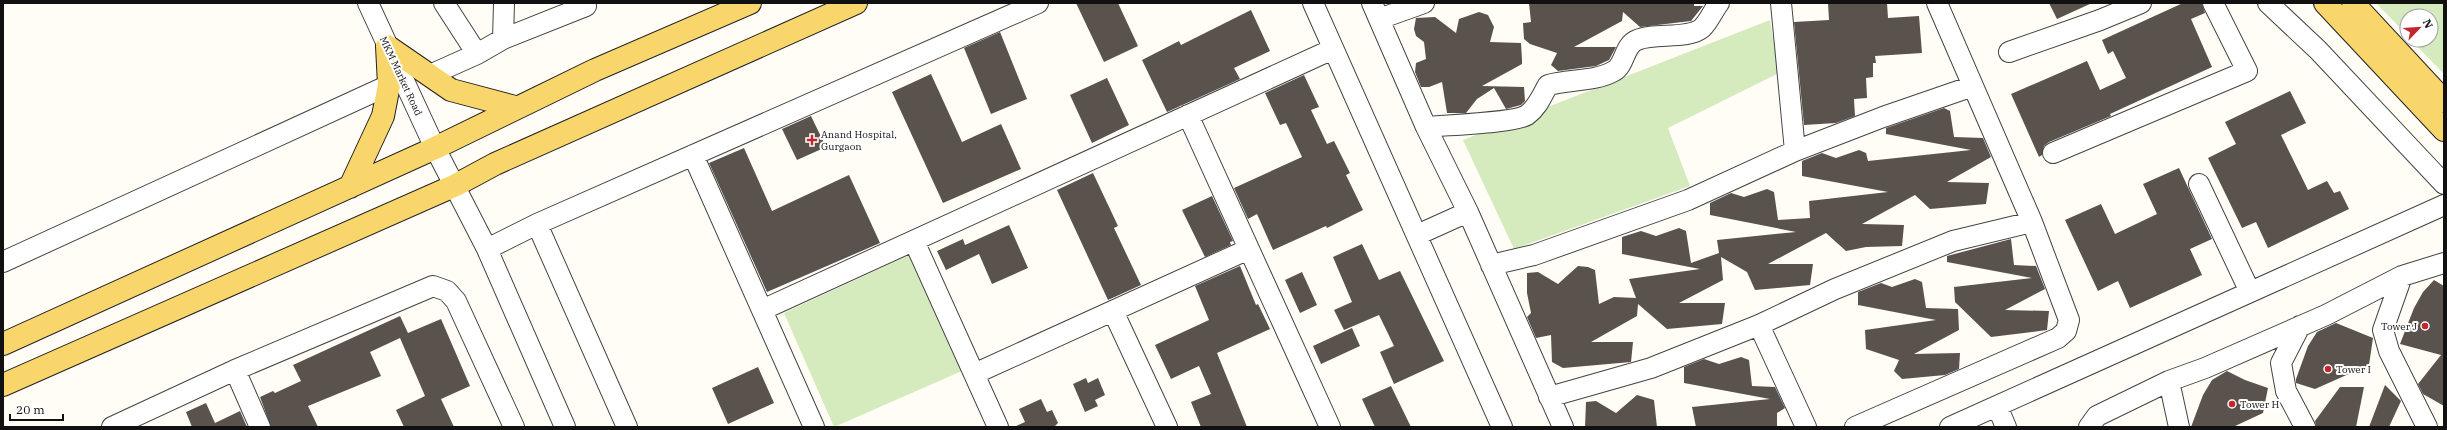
<svg xmlns="http://www.w3.org/2000/svg" width="2447" height="430" font-family="'IBM Plex Serif',serif">
	<style>
		.green { fill: #d5ebbd }
		.building { fill: #5a524d }
		.lines { fill: none; stroke-linecap: round; stroke-linejoin: round }
		.minor-casing { stroke: #444; stroke-width: 22 }
		.major-casing { stroke: #222; stroke-width: 24 }
		.minor { stroke: #fff; stroke-width: 20 }
		.major { stroke: #f9d66b; stroke-width: 22 }
		.poi-dot { fill: #c4262e; stroke: #fff; stroke-width: 1.5 }
		.labels { text-anchor: middle; dominant-baseline: central; stroke-width: 4; stroke-linejoin: round; paint-order: stroke }
		.street-label { font-size: 10px; fill: #111; stroke: #fff }
		.poi-label { font-size: 10px; fill: #111; stroke: #fff; text-anchor: start }
	</style>
	<rect width="100%" height="100%" fill="#fffdf5"/>
	<path class="green" d="M2376 3H2444V74L2411 40H2431V16H2407V35Z
		M1770 20 1779 73 1668 128 1690 186 1514 249 1463 140Z
		M909 255 962 371 834 427 784 313Z"/>
	<path class="building" d="M1076 3H1118L1138 46 1104 62Z
		M1529 3H1694V6H1703L1691 21 1640 27 1623 12 1622 21 1574 47H1616L1609 60 1596 66 1558 71 1551 65 1557 53 1530 44 1524 39 1523 23 1531 22Z
		M1828 3H1887L1888 18 1919 16 1922 53 1875 56 1876 63H1873V77L1866 78 1867 98 1854 99 1855 116 1836 123 1804 125 1794 22 1829 20Z
		M2049 3H2092L2057 19Z
		M2183 3H2202L2205 13 2191 19 2212 67 2110 114 2111 116 2049 142 2044 146 2042 155 2039 157 2011 94 2087 61 2100 90 2126 78 2113 51 2108 54 2102 40Z
		M1251 10 1270 51 1234 68 1240 79 1167 112 1142 60 1179 41 1181 45Z
		M1479 12 1488 15 1494 27 1490 42 1521 43 1522 60V64L1482 86 1524 87 1525 101 1521 105 1506 109 1494 88 1477 99 1466 113H1447L1442 82 1429 87H1421L1415 72 1416 63 1426 59 1424 42 1416 36 1414 29 1416 18 1435 17 1456 33 1459 19Z
		M1000 32 1027 99 991 114 964 48Z
		M931 74 962 142 1001 124 1021 169 943 203 892 92Z
		M1304 75 1319 107 1311 110 1327 144 1334 141 1350 173 1346 175 1363 210 1327 228 1326 226 1273 250 1257 214 1248 219 1234 188 1302 157 1286 123 1280 125 1265 93Z
		M1107 78 1129 125 1092 143 1070 95Z
		M2290 91 2306 123 2281 135 2308 190 2327 181 2334 193 2340 191 2349 209 2268 248 2256 222 2242 228 2208 158 2236 144 2225 122Z
		M1944 108 1950 111 1954 137 1983 138 1991 157 1947 182 1989 183 1986 204 1930 209 1915 195 1862 224 1904 225 1902 246 1866 247 1846 251 1826 233 1768 264H1813L1810 285 1755 290 1747 272 1721 257 1723 280 1679 303H1725L1722 324 1667 329 1638 304 1637 316 1591 342H1633L1631 362 1563 368 1552 362 1551 335 1536 338 1527 317 1531 313 1527 293V273L1538 272 1558 284 1578 266 1588 267 1595 270 1599 304 1614 297 1636 298 1629 279 1700 269 1622 254V237L1641 231 1656 236 1679 228 1686 231 1691 263 1719 253 1717 240 1796 232 1710 215V203L1731 193 1744 197 1767 189 1774 192 1778 220 1810 218 1809 201 1888 192 1802 176V161L1822 153 1836 158 1859 150 1866 153 1868 161 1971 150 1886 134V128Z
		M811 116 826 147 797 160 782 129Z
		M744 148 772 211 849 175 880 243 767 292 709 163Z
		M2179 168 2212 239 2190 249 2202 275 2130 308 2118 281 2098 291 2065 220 2101 204 2115 234 2157 214 2143 184Z
		M1093 173 1118 226 1114 228 1141 285 1108 300 1057 190Z
		M1212 196 1233 241 1230 242 1231 245 1205 257 1182 210Z
		M1009 225 1028 268 992 284 979 254 946 270 937 251 963 239 965 245Z
		M2011 239 2014 265 2036 266 2045 289 2005 310 2049 311 2047 330 1991 337 1955 302 1954 287 2032 278 1947 262V256Z
		M1362 244 1379 280 1400 271 1444 361 1394 384 1380 352 1394 346 1379 315 1344 330 1334 310 1352 302 1333 257Z
		M1240 266 1256 305 1258 304 1270 329 1217 353 1247 427H1201L1191 402 1211 394 1199 366 1171 379 1155 345 1209 320 1195 286Z
		M1302 272 1317 305 1300 313 1285 280Z
		M1915 279 1922 282 1926 308 1958 309 1959 330 1914 354 1960 353 1959 369 1945 375 1902 379 1894 371 1899 360 1866 349 1865 330 1936 320 1858 305V292L1881 283 1892 287Z
		M2434 280 2444 286V406L2423 394 2418 384 2441 355 2400 344 2414 308 2423 292Z
		M400 316 408 333 441 319 470 386 441 399 454 427H404L396 410 425 396 400 338 370 352 381 376 308 406 318 427H271L260 397 273 391 275 393 301 381 293 365Z
		M2336 323 2373 338 2369 365 2315 389 2296 383V379L2308 346 2317 332Z
		M1352 328 1360 346 1321 364 1313 346Z
		M1741 357 1749 360 1752 386 1775 387 1785 408 1777 413V427H1696L1692 407 1770 399 1684 383V367L1704 359 1719 364Z
		M758 367 774 403 728 424 712 388Z
		M2227 371 2245 380 2268 388 2263 413 2233 427H2191L2203 395 2212 380Z
		M1086 378 1088 383 1098 378 1105 395 1095 400 1098 406 1085 412 1073 384Z
		M2385 385 2401 401 2389 427H2369Z
		M1391 386 1411 427H1375L1362 399Z
		M2340 387H2364L2356 427H2316L2315 421Z
		M1637 395 1654 400 1657 427H1585L1586 402 1596 401 1616 413Z
		M1041 399 1047 412 1052 410 1058 423 1054 427H1014L1025 422 1019 409Z
		M206 403 215 423 240 411 247 427H192L186 412Z"/>
	<g class="lines">
		<defs>
			<path id="minor" d="M368 3 435 148 487 249 565 427
				M444 3 477 54
				M1313 3 1502 427
				M1372 3 1426 127 1468 212 1563 427
				M1781 3 1795 151
				M2268 3 2318 50 2444 184
				M1379 19 1424 3
				M503 39 504 3
				M2009 52 2100 20 2141 3
				M430 75 477 54 503 39 586 6
				M1188 115 1330 427
				M1426 127C1444 125 1515 123 1527 115 1538 107 1542 95 1548 85 1569 79 1595 82 1614 71 1625 65 1624 45 1637 40 1654 32 1688 40 1702 28 1709 21 1713 11 1719 3
				M2053 153 2247 71 2213 3
				M693 155 814 427
				M2199 184 2250 292
				M537 224 627 427
				M1417 235 1468 212
				M914 241 998 427
				M487 249 537 224 1038 3
				M3 262 389 85
				M1491 265 1534 255 1688 200 1795 151 1883 117 1973 86
				M2402 276 2383 330 2389 351 2427 427
				M762 310 1333 49
				M1113 311 1167 427
				M1759 325 1806 427
				M2300 326 2281 363 2286 391 2305 427
				M235 370 260 427
				M974 374 1249 249
				M2169 381 2179 427
				M1549 397 1651 368 1759 325 1835 289 1953 241 2032 222
				M1997 406 2006 427
				M112 427 235 370 433 286 447 291 456 301 514 427
				M1855 427 2058 338 2066 331 2069 320 2032 222 1937 3
				M1950 427 2444 205
				M2089 427 2097 416 2169 381 2205 368 2326 315 2402 276 2444 263"/>
			<path id="major" d="M2325 3 2444 130
				M2353 3 2444 101
				M387 46 451 90 515 107
				M350 187 383 116 389 85 387 46
				M3 344 435 148 595 70 750 3
				M3 385 456 185 495 164 856 3"/>
		</defs>
		<use href="#minor" class="minor-casing"/>
		<use href="#major" class="major-casing"/>
		<use href="#minor" class="minor"/>
		<use href="#major" class="major"/>
	</g>
	<g class="poi-dot">
		<path d="M810 134h4v4h4v4h-4v4h-4v-4h-4v-4h4z"/>
		<circle cx="2425" cy="326" r="4"/>
		<circle cx="2328" cy="369" r="4"/>
		<circle cx="2232" cy="404" r="4"/>
	</g>
	<g class="labels">
		<g class="street-label">
			<text transform="translate(401 76) rotate(65)">MKM Market Road</text>
		</g>
		<g class="poi-label">
			<text x="821" y="134">Anand Hospital,<tspan x="821" dy="12">Gurgaon</tspan></text>
			<text x="2417" y="326" text-anchor="end">Tower J</text>
			<text x="2336" y="369">Tower I</text>
			<text x="2240" y="404">Tower H</text>
		</g>
	</g>
	<rect width="2447" height="430" fill="none" stroke="#111111" stroke-width="8"/>
	<g transform="translate(2419 28) rotate(65)"><circle r="19" fill="#ffffff" stroke="#a0a0a0"/>
	<path d="M0-3L7 15L0 10L-7 15Z" fill="#c4262e"/>
	<text y="-6" font-size="11" font-weight="bold" text-anchor="middle" fill="#111111">N</text>
	</g>
	<path d="M10 414v6h53v-6" fill="none" stroke="#111111" stroke-width="2"/>
	<text x="16" y="414" font-size="12" fill="#111111" stroke="#ffffff" stroke-width="3" paint-order="stroke">20 m</text>
</svg>
